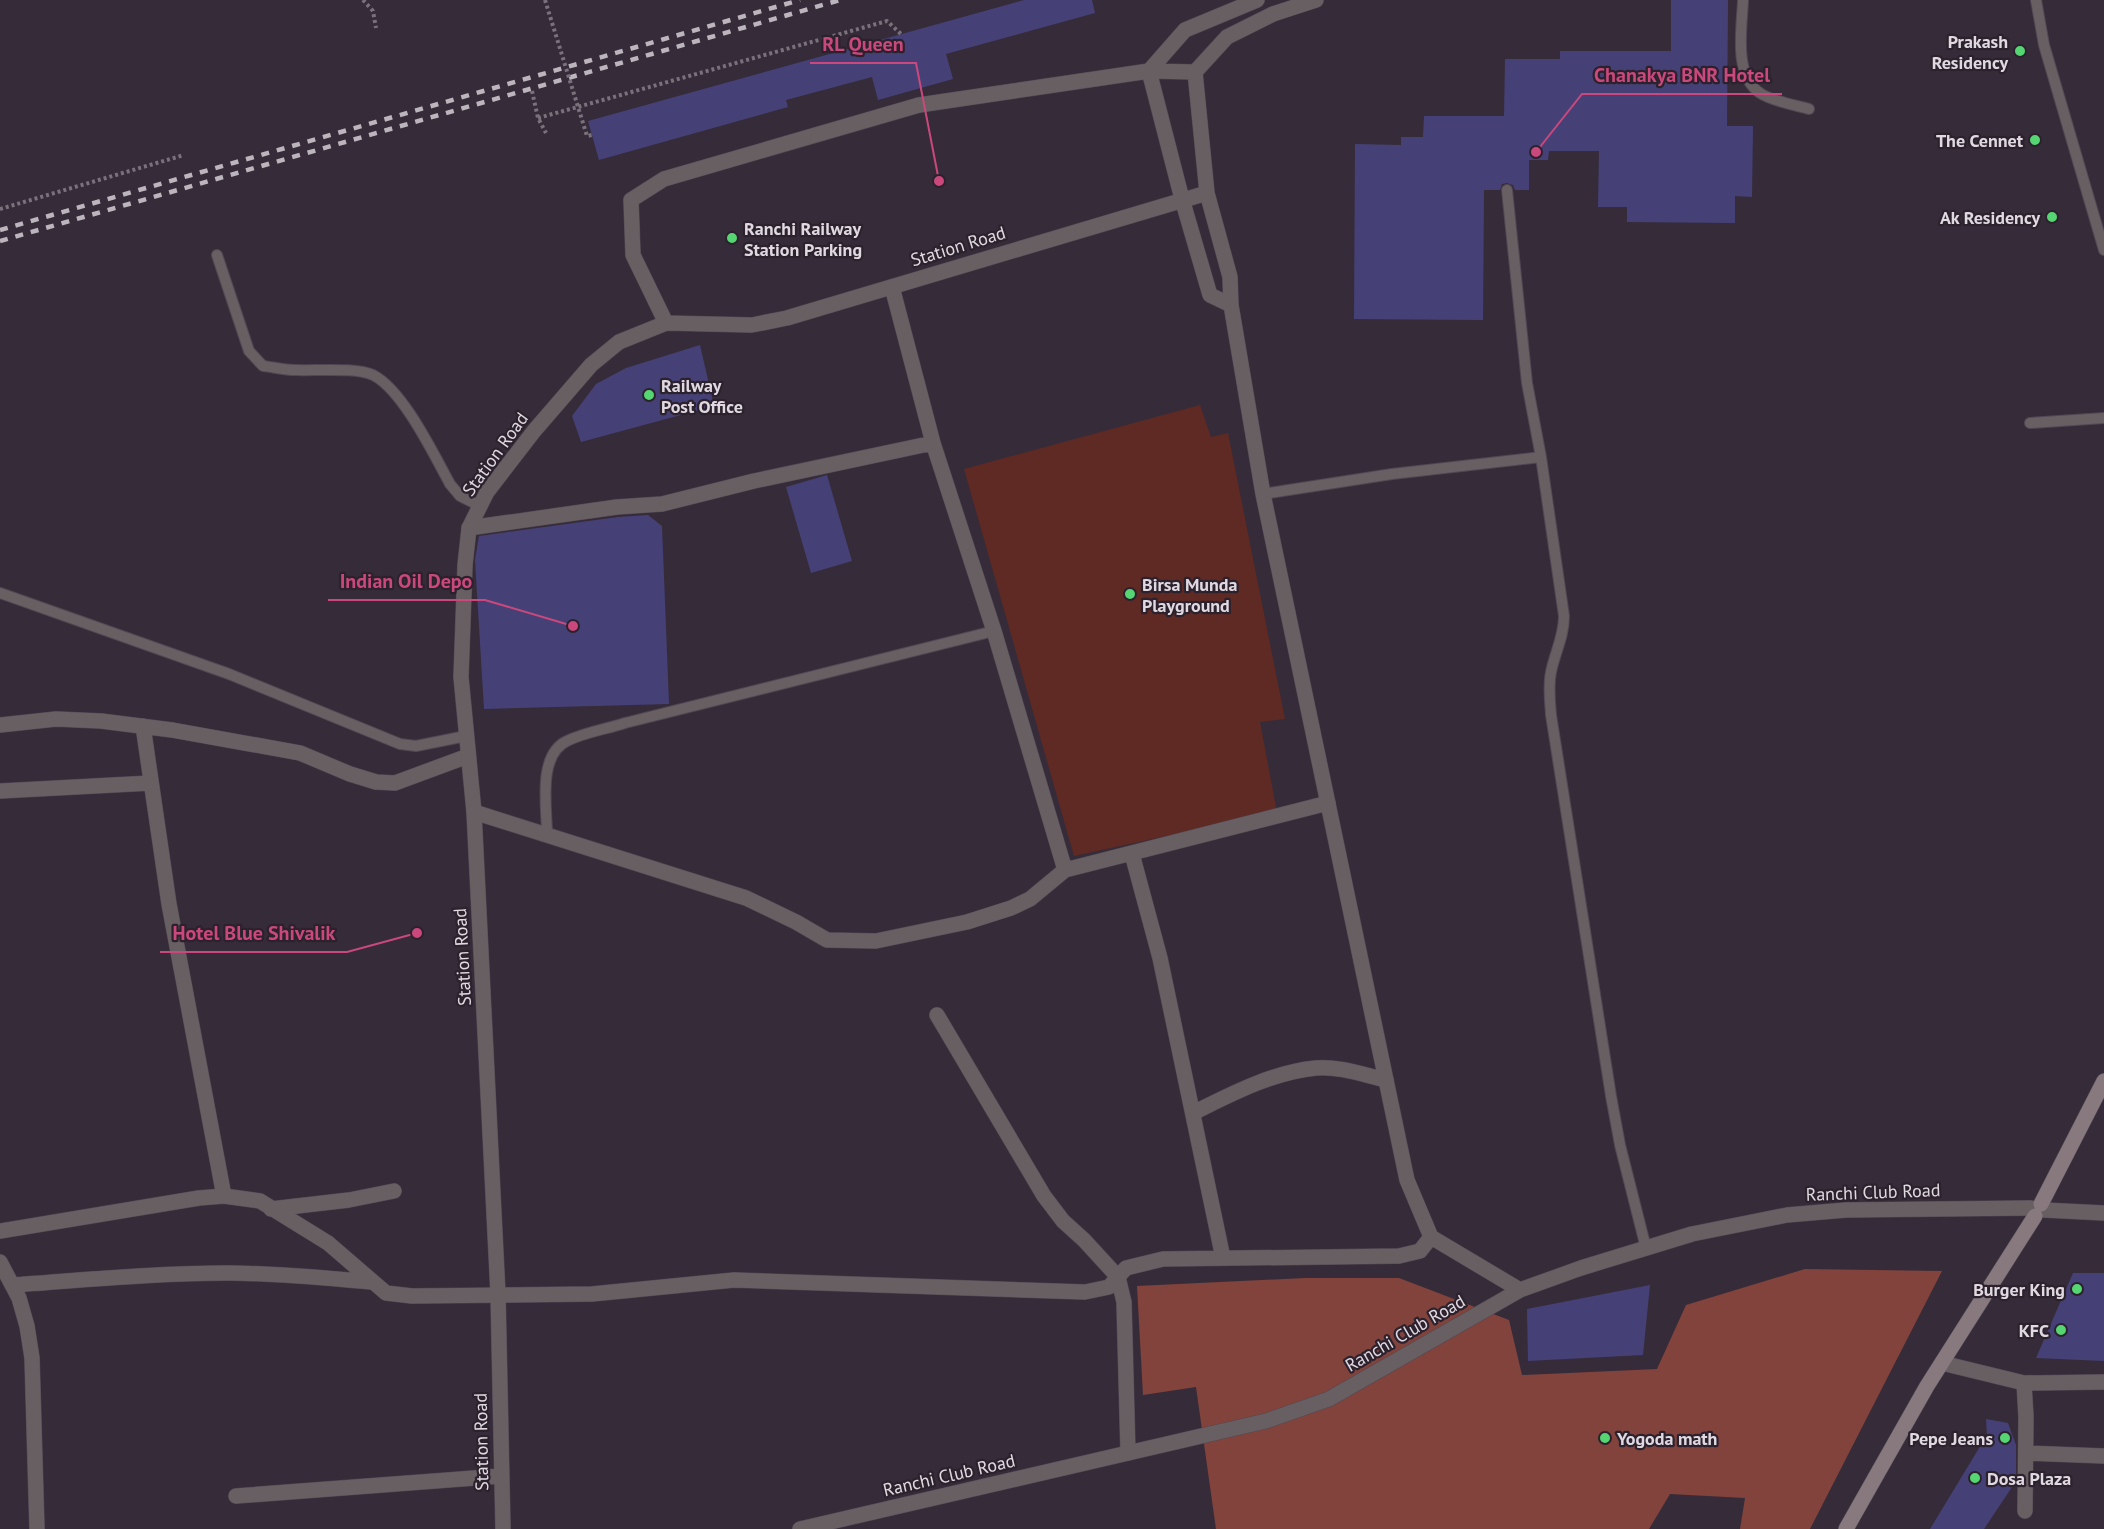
<svg xmlns="http://www.w3.org/2000/svg" width="2104" height="1529" font-family="'PT Sans',sans-serif">
	<style>
		.green { fill: #5f2924 }
		.forest { fill: #82433c }
		.building { fill: #454177 }
		.lines { fill: none; stroke-linecap: round; stroke-linejoin: round }
		.service-casing { stroke: #514854; stroke-width: 12 }
		.minor-casing { stroke: #514854; stroke-width: 16 }
		.tertiary-casing { stroke: #514854; stroke-width: 16 }
		.secondary-casing { stroke: #514854; stroke-width: 16 }
		.path { stroke: #7a717c; stroke-width: 4; stroke-dasharray: 3 3; stroke-linecap: butt }
		.service { stroke: #685f62; stroke-width: 10 }
		.minor { stroke: #685f62; stroke-width: 15 }
		.tertiary { stroke: #685f62; stroke-width: 15 }
		.secondary { stroke: #87797e; stroke-width: 15 }
		.rail { stroke: #bdb5be; stroke-width: 4.5; stroke-dasharray: 8 8; stroke-linecap: butt }
		.path-bridge { stroke: #7a717c; stroke-width: 4; stroke-dasharray: 3 3; stroke-linecap: butt }
		.poi-dot { fill: #55d672; stroke: #2c222e; stroke-width: 2 }
		.labels { text-anchor: middle; dominant-baseline: central; stroke-width: 4.5; stroke-linejoin: round; paint-order: stroke }
		.poi-label { font-size: 18px; font-weight: bold; fill: #e0d9e1; stroke: #2c222e; text-anchor: end }
		.street-label { font-size: 18px; fill: #e0d9e1; stroke: #2c222e }
		.leader { fill: none; stroke: #ca487c; stroke-width: 2 }
		.callout-dot { fill: #ca487c; stroke: #2c222e; stroke-width: 2 }
		.callout-label { font-size: 20px; text-anchor: middle; font-weight: bold; fill: #ca487c; stroke: #2c222e; stroke-width: 4.5; stroke-linejoin: round; paint-order: stroke }
	</style>
	<rect width="100%" height="100%" fill="#362c39"/>
	<path class="green" d="M1200 405 1211 437 1228 433 1285 719 1260 722 1277 812 1074 856 964 469Z"/>
	<path class="forest" d="M1805 1269 1942 1271 1810 1529H1740L1745 1498 1670 1494 1649 1529H1216L1196 1387 1143 1395 1137 1286 1305 1278H1399L1509 1320 1522 1375 1657 1369 1686 1305Z"/>
	<path class="building" d="M1024 0H1092L1095 13 946 54 953 79 878 100 872 77 786 100 788 107 599 160 588 121Z
		M1671 0H1728L1727 126H1753L1752 197 1735 196V223L1627 222V207H1598L1599 151H1549L1548 160H1529V190H1515L1513 185 1507 183 1502 184 1500 190H1484L1483 320 1354 319 1355 144 1401 145V137H1423L1424 116H1504L1505 59H1560V51H1671Z
		M700 345 714 406 581 442 572 416 596 384 626 368Z
		M827 475 852 561 811 573 786 487Z
		M648 515 662 526 669 704 484 709 475 560 479 536 618 517Z
		M2073 1273H2104V1361L2036 1358Z
		M1650 1285 1643 1355 1528 1361 1527 1309Z
		M1986 1419 2008 1423 2016 1445V1481L1984 1529H1930L1987 1435Z"/>
	<g class="lines">
		<defs>
			<path id="service" d="M1743 0C1742 28 1733 75 1760 93 1771 101 1795 105 1809 109
				M2036 0 2044 45 2104 250
				M1507 190 1527 383 1541 457 1564 616C1564 637 1555 652 1551 672 1548 687 1550 701 1551 715L1611 1096 1620 1145 1646 1248
				M217 255 249 351 263 366C273 367 284 370 295 370 315 371 356 367 373 375 403 390 434 455 450 484L460 496 480 506
				M2030 423 2104 418
				M1263 494 1392 474 1541 457
				M0 593 229 674 400 744 416 746 466 736
				M547 835C547 808 537 755 567 741 585 732 607 729 625 723L994 631"/>
			<path id="minor" d="M892 287 933 443
				M469 528 617 507 662 504 754 481 933 443 994 631 1065 870
				M0 725 56 719 101 721 172 730 300 753 350 774 376 782 395 783 468 756
				M143 726 169 904 224 1196
				M0 791 151 783
				M474 812 746 898 796 922 827 940 876 941 967 922 1011 908 1030 899 1065 870 1328 803
				M1132 854 1160 958 1223 1258
				M937 1015 1044 1196 1063 1221 1084 1240 1118 1277 1124 1302 1128 1453
				M1193 1113C1231 1094 1273 1072 1316 1068 1339 1066 1364 1075 1386 1080
				M271 1209 349 1200 394 1191
				M0 1231 199 1198 224 1196 260 1201 328 1243 386 1293 412 1296 592 1294 734 1280 1085 1292 1109 1287 1126 1268 1163 1259 1399 1256 1420 1251 1431 1237
				M0 1262 19 1298 27 1326 32 1358 37 1529
				M12 1285C84 1280 156 1273 228 1273 276 1273 323 1278 371 1282
				M1942 1363 2024 1383 2026 1417 2025 1511
				M2024 1383 2104 1382
				M2026 1453 2104 1456
				M236 1496 501 1476"/>
			<path id="tertiary" d="M1207 193 1230 277 1231 305 1263 494 1407 1180 1431 1237 1520 1290
				M1231 305 1210 295 1182 199 1149 71 1185 30 1257 0
				M666 323 633 255 631 200 664 179 919 105 1149 71 1195 72
				M2044 1210 2104 1213
				M503 1529 498 1294 474 812 461 677 465 565 469 528 487 492 534 431 591 365 619 342 666 323 752 325 787 318 1207 193 1195 72 1227 37 1273 14 1316 0
				M800 1529 1266 1421 1329 1399 1520 1290 1581 1268 1692 1234 1787 1215 1846 1210 2031 1208"/>
			<path id="secondary" d="M2041 1204 2104 1081
				M1846 1529 1927 1386 2035 1216"/>
		</defs>
		<use href="#service" class="service-casing"/>
		<use href="#minor" class="minor-casing"/>
		<use href="#tertiary" class="tertiary-casing"/>
		<use href="#secondary" class="secondary-casing"/>
		<path class="path" d="M363 0 373 11 376 28
			M532 91 538 118 546 133
			M538 118 887 21 901 34
			M0 209 184 155"/>
		<use href="#service" class="service"/>
		<use href="#minor" class="minor"/>
		<use href="#tertiary" class="tertiary"/>
		<use href="#secondary" class="secondary"/>
		<path class="rail" d="M0 230 800 0
			M0 241 840 0"/>
		<path class="path-bridge" d="M545 0 587 136 592 135"/>
	</g>
	<g class="poi-dot">
		<circle cx="2020" cy="51" r="6"/>
		<circle cx="2035" cy="140" r="6"/>
		<circle cx="2052" cy="217" r="6"/>
		<circle cx="732" cy="238" r="6"/>
		<circle cx="649" cy="395" r="6"/>
		<circle cx="1130" cy="594" r="6"/>
		<circle cx="2077" cy="1289" r="6"/>
		<circle cx="2061" cy="1330" r="6"/>
		<circle cx="1605" cy="1438" r="6"/>
		<circle cx="2005" cy="1438" r="6"/>
		<circle cx="1975" cy="1478" r="6"/>
	</g>
	<g class="labels">
		<g class="poi-label">
			<text x="2008" y="41">Prakash<tspan x="2008" dy="21">Residency</tspan></text>
			<text x="2023" y="140">The Cennet</text>
			<text x="2040" y="217">Ak Residency</text>
			<text x="744" y="228" text-anchor="start">Ranchi Railway<tspan x="744" dy="21">Station Parking</tspan></text>
			<text x="661" y="385" text-anchor="start">Railway<tspan x="661" dy="21">Post Office</tspan></text>
			<text x="1142" y="584" text-anchor="start">Birsa Munda<tspan x="1142" dy="21">Playground</tspan></text>
			<text x="2065" y="1289">Burger King</text>
			<text x="2049" y="1330">KFC</text>
			<text x="1617" y="1438" text-anchor="start">Yogoda math</text>
			<text x="1993" y="1438">Pepe Jeans</text>
			<text x="1987" y="1478" text-anchor="start">Dosa Plaza</text>
		</g>
		<g class="street-label">
			<text transform="translate(958 246) rotate(-17)">Station Road</text>
			<text transform="translate(495 454) rotate(-54)">Station Road</text>
			<text transform="translate(462 957) rotate(-93)">Station Road</text>
			<text transform="translate(1873 1192) rotate(-2)">Ranchi Club Road</text>
			<text transform="translate(1405 1333) rotate(-30)">Ranchi Club Road</text>
			<text transform="translate(481 1442) rotate(-91)">Station Road</text>
			<text transform="translate(949 1475) rotate(-13)">Ranchi Club Road</text>
		</g>
	</g>
	<path class="leader" d="M939 181L916 63H810M1536 152L1582 94H1782M573 626L485 600H328M417 933L347 952H160"/>
	<g class="callout-dot">
		<circle cx="939" cy="181" r="6"/>
		<circle cx="1536" cy="152" r="6"/>
		<circle cx="573" cy="626" r="6"/>
		<circle cx="417" cy="933" r="6"/>
	</g>
	<g class="callout-label">
		<text x="863" y="51">RL Queen</text>
		<text x="1682" y="82">Chanakya BNR Hotel</text>
		<text x="406" y="588">Indian Oil Depo</text>
		<text x="254" y="940">Hotel Blue Shivalik</text>
	</g>
</svg>
